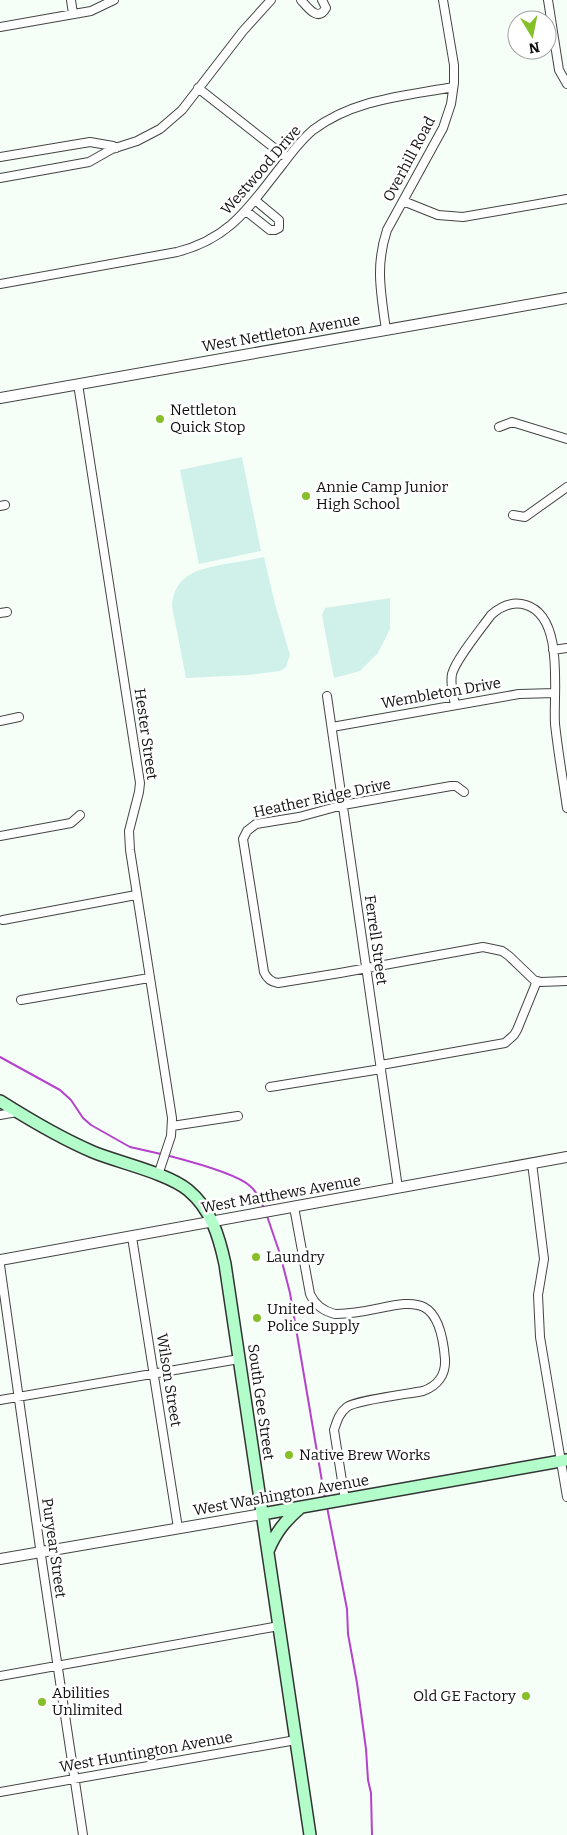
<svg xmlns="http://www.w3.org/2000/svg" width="567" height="1835" font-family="Bitter,serif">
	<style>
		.pitch { fill: #d0f1ea }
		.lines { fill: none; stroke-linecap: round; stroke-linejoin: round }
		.stream { stroke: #b542cc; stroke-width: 2 }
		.minor-casing { stroke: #444; stroke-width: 10 }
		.tertiary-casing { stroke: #444; stroke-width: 12 }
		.secondary-casing { stroke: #333; stroke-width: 14 }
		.minor { stroke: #fff; stroke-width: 8 }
		.tertiary { stroke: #fff; stroke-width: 10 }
		.secondary { stroke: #b2fdca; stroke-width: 11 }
		.poi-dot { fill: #85c029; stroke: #fff; stroke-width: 2 }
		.labels { text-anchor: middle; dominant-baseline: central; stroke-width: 5; stroke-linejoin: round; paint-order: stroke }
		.street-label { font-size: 15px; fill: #111; stroke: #fff }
		.poi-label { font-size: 15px; fill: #111; stroke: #fff; text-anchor: start }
	</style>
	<rect width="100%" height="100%" fill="#f5fff7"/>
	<path class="pitch" d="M242 457 261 551 199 564 180 470Z
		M264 557 275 604 290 655 286 667 280 671 249 675 186 678 172 606C174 574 199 569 225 564 238 562 251 560 264 557Z
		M390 598V629L378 653 360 671 334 678 322 615 325 608Z"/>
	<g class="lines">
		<path class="stream" d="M0 1057 60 1090 71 1100 83 1118 91 1125 130 1147 161 1154
			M166 1155C185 1160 237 1173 250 1186 257 1192 261 1200 264 1209
			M267 1216 280 1254 290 1293 325 1499
			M327 1507 347 1609 348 1634 357 1683 366 1749 368 1780 371 1793 372 1835"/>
		<defs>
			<path id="minor" d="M71 0 73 14
				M301 0C308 8 318 22 326 8L322 0
				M548 0 559 70 567 84
				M0 27 91 11 114 0
				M198 88 287 158
				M0 157 90 142 113 146 116 148
				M0 178 89 162 112 149 137 141 160 129 182 110 243 31 271 0
				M403 201 438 215 463 217 567 199
				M246 211 270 230H275L279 228V220L255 200
				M0 284 177 252C232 238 250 205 283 164 292 152 301 140 313 130 354 99 405 96 453 87
				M386 330C381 293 375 266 387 230L443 128 451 104 454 83V65L443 0
				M78 384 140 783 139 792 129 831 130 850 172 1118 171 1136 158 1175
				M499 427 512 422 567 439
				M0 506 5 505
				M513 515 525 517 567 487
				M0 613 7 612
				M553 650 567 648
				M327 696 398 1188
				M455 705C453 694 450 684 452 674 456 659 481 629 491 615 501 606 513 601 526 605 565 617 553 693 555 724 558 752 563 780 567 808
				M0 721 19 717
				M332 727 519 694 555 693
				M464 792 456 786H451L343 805 299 817 256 824 247 831 243 839 264 972C267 979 271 982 278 983L340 973 483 947 502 951 509 956 534 980 541 982 567 981
				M0 836 71 823 80 815
				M3 920 136 895
				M21 1000 149 978
				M381 1065 505 1043 514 1035 517 1030 537 981
				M270 1087 381 1069
				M0 1115 17 1112
				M172 1126 238 1116
				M532 1163 544 1259 538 1295 540 1337 567 1497
				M294 1207 310 1294C315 1305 323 1311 335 1314 393 1315 438 1271 445 1359 446 1375 437 1386 423 1391 408 1394 357 1400 347 1407 339 1413 337 1421 334 1430L345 1500
				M132 1237 178 1528
				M0 1265 42 1562 83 1835
				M0 1400 239 1359
				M0 1676 279 1626
				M0 1792 296 1740"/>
			<path id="tertiary" d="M0 398 567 298
				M0 1260 567 1157
				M0 1559 262 1514"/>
			<path id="secondary" d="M0 1101C30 1120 60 1138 93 1152 120 1163 167 1173 188 1190 211 1209 219 1236 225 1264L310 1835
				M262 1514 567 1460
				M268 1551C276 1532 285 1521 300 1508"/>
		</defs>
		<use href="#minor" class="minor-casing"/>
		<use href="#tertiary" class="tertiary-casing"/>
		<use href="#secondary" class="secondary-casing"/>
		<use href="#minor" class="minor"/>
		<use href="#tertiary" class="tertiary"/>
		<use href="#secondary" class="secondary"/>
	</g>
	<g class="poi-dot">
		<circle cx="160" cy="419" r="5"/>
		<circle cx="306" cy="496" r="5"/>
		<circle cx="256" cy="1257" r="5"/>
		<circle cx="257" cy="1318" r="5"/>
		<circle cx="289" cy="1455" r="5"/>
		<circle cx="526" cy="1696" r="5"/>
		<circle cx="42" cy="1702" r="5"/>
	</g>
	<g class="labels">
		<g class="street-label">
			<text transform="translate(409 159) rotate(-62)">Overhill Road</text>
			<text transform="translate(261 170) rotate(-49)">Westwood Drive</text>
			<text transform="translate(281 333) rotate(-10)">West Nettleton Avenue</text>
			<text transform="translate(441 693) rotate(-10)">Wembleton Drive</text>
			<text transform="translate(146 734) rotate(82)">Hester Street</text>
			<text transform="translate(322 798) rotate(-12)">Heather Ridge Drive</text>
			<text transform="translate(376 940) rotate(82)">Ferrell Street</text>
			<text transform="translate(281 1194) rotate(-10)">West Matthews Avenue</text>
			<text transform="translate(169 1380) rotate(81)">Wilson Street</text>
			<text transform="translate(261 1402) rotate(82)">South Gee Street</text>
			<text transform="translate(281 1495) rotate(-10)">West Washington Avenue</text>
			<text transform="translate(54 1548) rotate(82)">Puryear Street</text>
			<text transform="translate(146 1752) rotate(-10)">West Huntington Avenue</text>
		</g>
		<g class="poi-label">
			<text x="170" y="410">Nettleton<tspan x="170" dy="17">Quick Stop</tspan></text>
			<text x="316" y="487">Annie Camp Junior<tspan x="316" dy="17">High School</tspan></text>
			<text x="266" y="1257">Laundry</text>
			<text x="267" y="1309">United<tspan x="267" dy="17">Police Supply</tspan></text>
			<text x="299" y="1455">Native Brew Works</text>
			<text x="52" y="1693">Abilities<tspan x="52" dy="17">Unlimited</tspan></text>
			<text x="516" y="1696" text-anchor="end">Old GE Factory</text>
		</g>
	</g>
	<g transform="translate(532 35) rotate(170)"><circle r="24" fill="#ffffff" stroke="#a0a0a0"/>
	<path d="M0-4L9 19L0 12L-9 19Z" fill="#85c029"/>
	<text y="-8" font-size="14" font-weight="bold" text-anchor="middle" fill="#111111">N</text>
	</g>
</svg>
